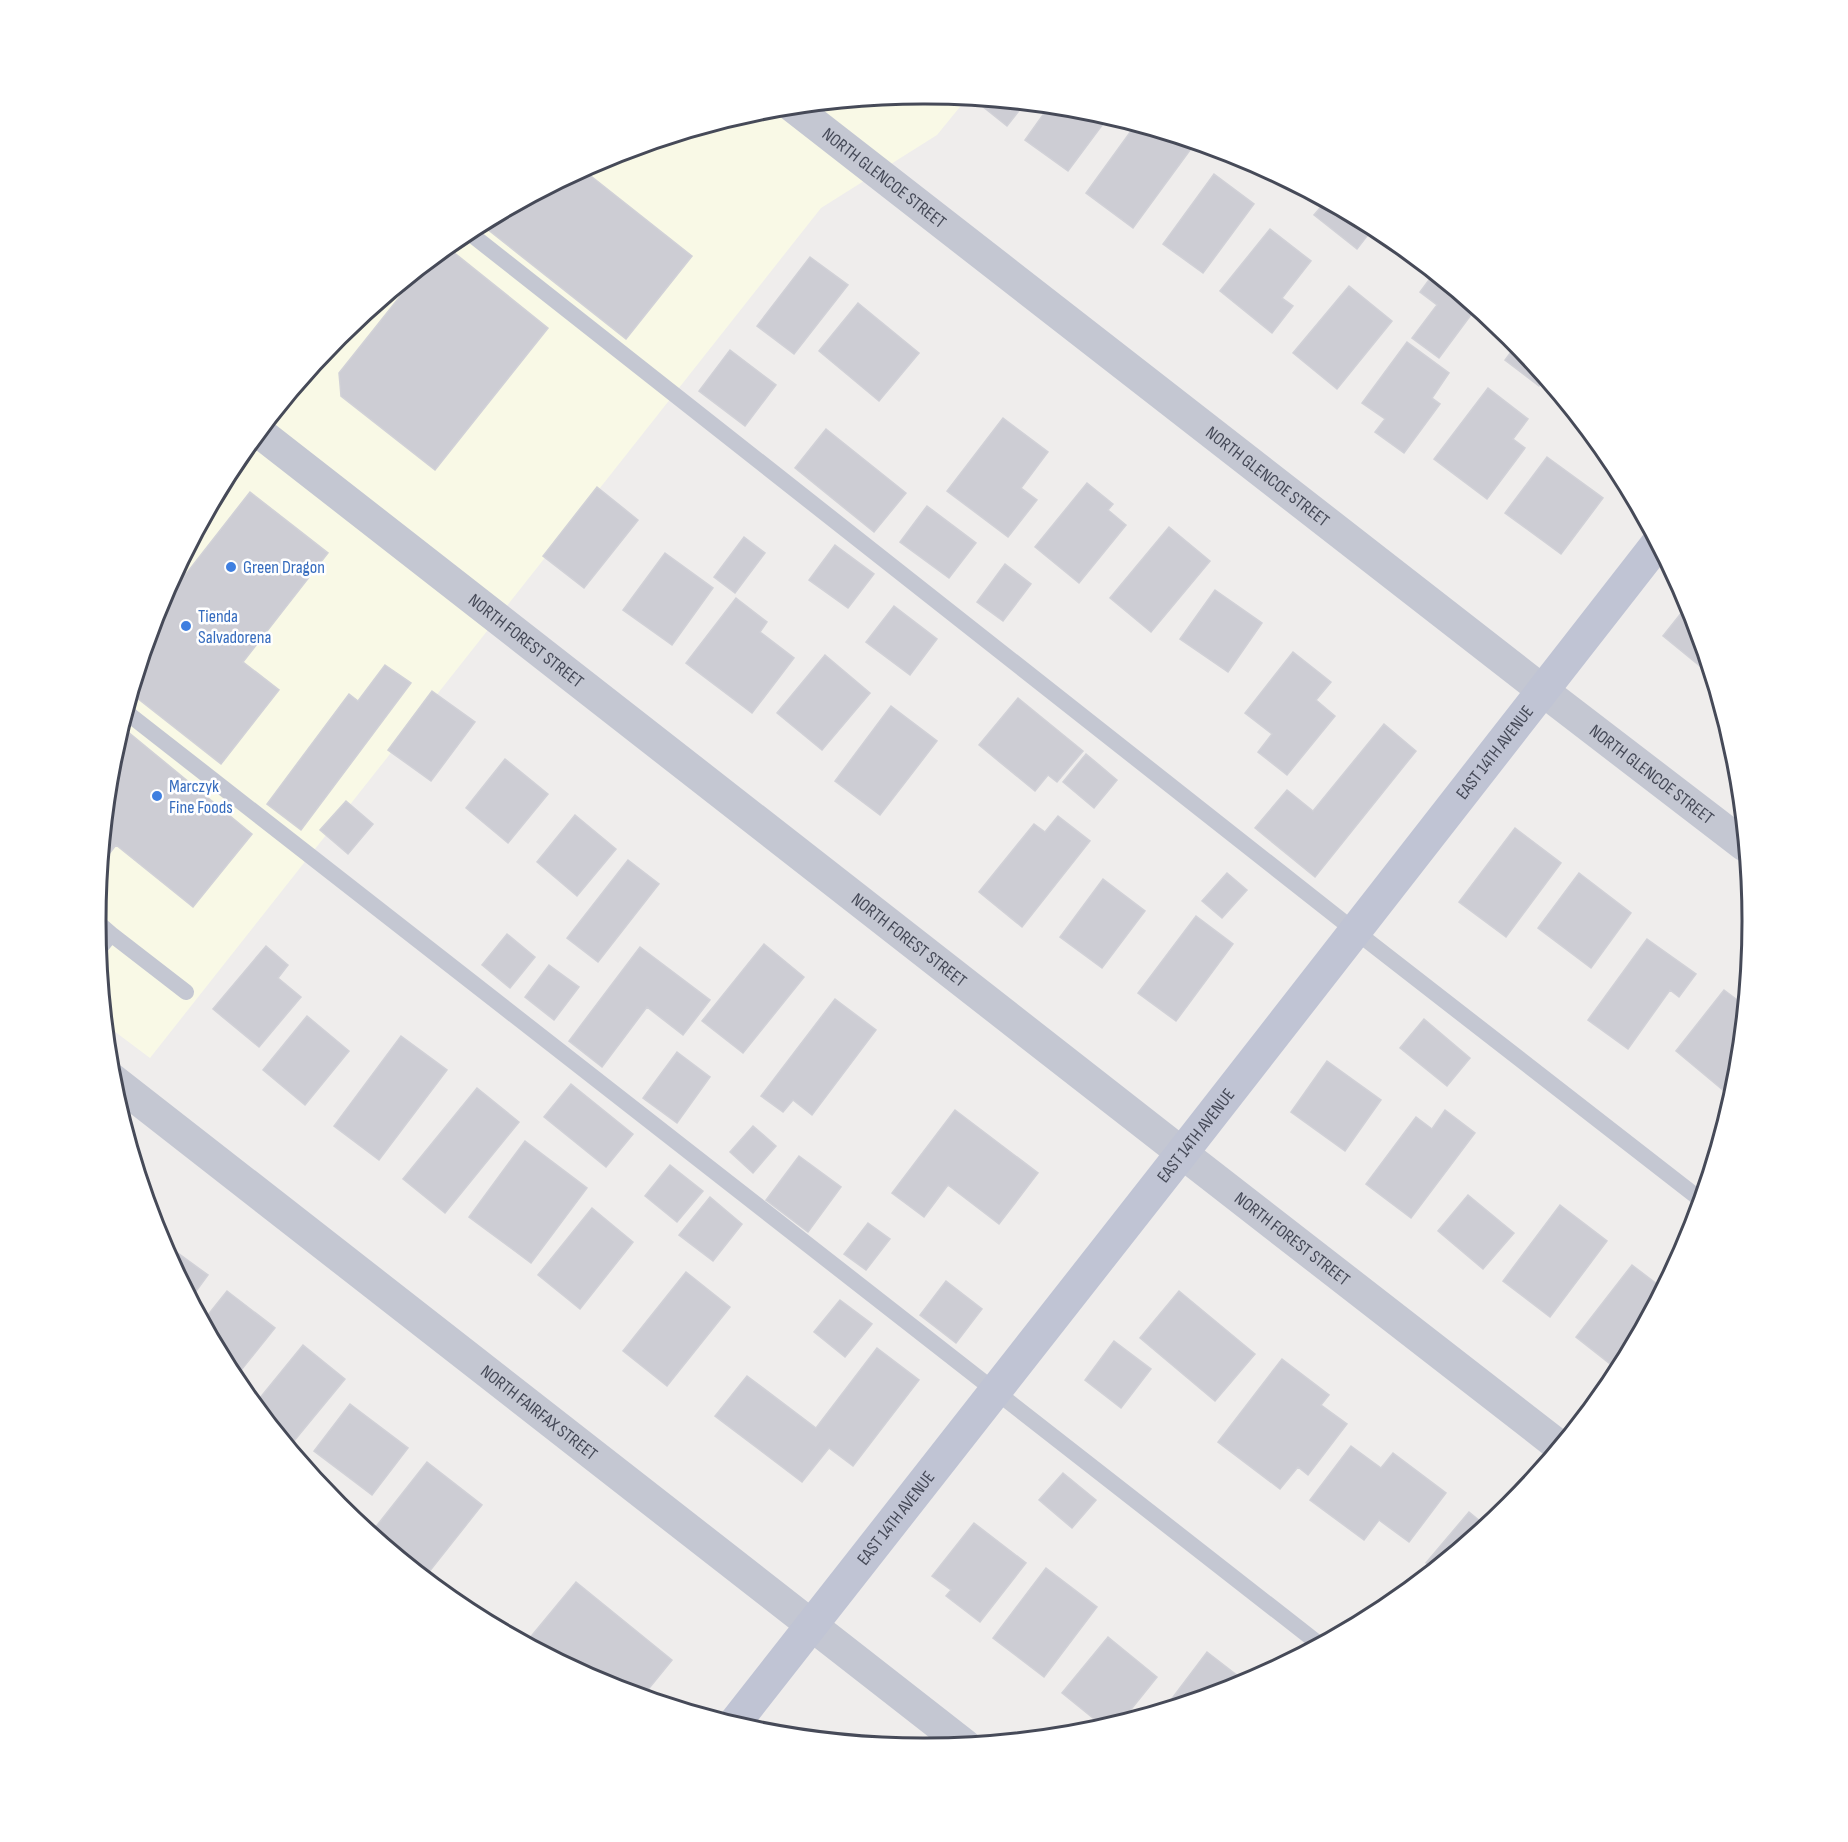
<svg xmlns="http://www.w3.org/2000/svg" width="1848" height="1842" font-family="'Sofia Sans Condensed',sans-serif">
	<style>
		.commercial { fill: #f9f9e6 }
		.building { fill: #cdcdd4; stroke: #d1d1d7; stroke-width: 1.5 }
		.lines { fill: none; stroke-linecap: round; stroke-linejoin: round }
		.lane { stroke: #c4c7d2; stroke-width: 16 }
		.street { stroke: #c4c7d2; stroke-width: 32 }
		.secondary { stroke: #c0c4d4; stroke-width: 33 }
		.shop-dot { fill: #3f7fe0; stroke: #fff; stroke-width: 2 }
		.labels { text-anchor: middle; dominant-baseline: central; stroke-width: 5; stroke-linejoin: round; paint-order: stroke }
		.street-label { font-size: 18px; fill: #464a58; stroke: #fff }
		.shop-label { font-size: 18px; fill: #366cbe; stroke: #fff; text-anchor: start }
		.rim { fill: none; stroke: #464a58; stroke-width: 3 }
	</style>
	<rect width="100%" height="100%" fill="#efedec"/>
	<path class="commercial" d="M924 93 968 97 937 135 821 208 150 1058 106 1025 96 921 112 759 159 604 214 501 351 325 464 232 607 156 763 109Z"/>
	<path class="building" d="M972 98 1025 103 1007 126Z
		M1050 105 1086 109 1109 116 1068 171 1025 140Z
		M1136 124 1196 142 1133 228 1086 193Z
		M582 169 692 256 626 339 482 225 486 221Z
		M1214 174 1254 204 1203 273 1163 244Z
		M1326 201 1374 227 1357 249 1314 215Z
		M1270 229 1311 261 1282 298 1293 306 1272 333 1220 291Z
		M447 247 548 328 435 470 341 396 339 373 425 265Z
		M810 257 848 285 794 354 757 326Z
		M1434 273 1476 308 1439 358 1412 338 1437 305 1420 292Z
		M1349 286 1392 321 1337 389 1293 353Z
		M858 303 919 353 879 401 819 351Z
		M1407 342 1449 373 1432 398 1440 404 1404 453 1375 432 1385 419 1362 403Z
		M1517 344 1545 378 1539 386 1505 360Z
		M730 350 776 385 745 426 699 391Z
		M1488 388 1528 419 1513 439 1525 448 1487 499 1434 459Z
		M1003 418 1048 452 1021 488 1037 500 1008 537 947 491Z
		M826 429 906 493 874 532 795 468Z
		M1547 457 1603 498 1561 554 1505 513Z
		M1087 483 1113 504 1108 510 1126 525 1079 583 1035 547Z
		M597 487 638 520 584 588 543 556Z
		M250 492 328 553 243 662 279 690 221 764 132 694 157 611Z
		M927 506 976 543 949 578 900 542Z
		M1169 527 1210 561 1151 632 1110 598Z
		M744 537 765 553 735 593 714 577Z
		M835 545 874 574 848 608 809 580Z
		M665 553 713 588 672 645 623 610Z
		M1005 564 1031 584 1003 621 977 602Z
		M1215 590 1262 623 1228 672 1180 639Z
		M736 598 767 622 760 632 794 658 752 713 686 663Z
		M894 606 937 639 910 675 866 642Z
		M1686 607 1691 611 1711 675 1663 636Z
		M1293 652 1331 682 1316 700 1335 716 1287 775 1258 752 1272 734 1245 713Z
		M825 655 870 693 822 750 777 713Z
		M385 665 411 683 301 830 267 804 349 694 358 701Z
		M432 691 475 722 431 781 388 750Z
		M1018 698 1083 751 1057 782 1048 775 1035 791 979 745Z
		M891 706 937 741 880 815 835 781Z
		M1384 724 1416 751 1315 877 1255 828 1287 790 1313 811Z
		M122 727 252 834 193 907 116 845 102 863 112 759Z
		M1086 754 1117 780 1094 808 1063 782Z
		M505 759 548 794 508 843 466 808Z
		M346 801 373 824 348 854 320 830Z
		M575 815 616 849 577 896 537 862Z
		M1058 816 1090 841 1022 927 979 892 1034 824 1045 832Z
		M1515 828 1561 863 1506 937 1459 902Z
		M628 860 659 884 598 962 567 938Z
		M1227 873 1247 890 1222 918 1202 901Z
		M1579 873 1631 913 1591 968 1538 928Z
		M1103 879 1145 911 1102 968 1060 937Z
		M1196 916 1233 944 1176 1021 1138 993Z
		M507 934 535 957 510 988 482 965Z
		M1647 939 1696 974 1679 997 1670 990 1628 1049 1588 1020Z
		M764 944 804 977 743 1053 702 1021Z
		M266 946 288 965 278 978 301 997 259 1047 213 1009Z
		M640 947 710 1000 683 1035 647 1007 602 1067 569 1041Z
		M549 965 579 987 554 1020 525 997Z
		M1724 990 1744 1005 1737 1074 1724 1091 1676 1051Z
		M835 999 876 1030 812 1115 793 1100 783 1112 761 1096Z
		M307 1016 349 1051 305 1105 263 1070Z
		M1424 1019 1470 1058 1447 1086 1400 1048Z
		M401 1036 447 1070 379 1160 334 1126Z
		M677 1052 710 1077 677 1123 643 1098Z
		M1327 1061 1381 1100 1345 1151 1291 1112Z
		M571 1084 633 1134 606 1167 544 1117Z
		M477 1088 519 1122 445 1213 403 1179Z
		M955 1110 1038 1173 999 1224 948 1185 924 1217 892 1193Z
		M1445 1110 1475 1133 1411 1218 1366 1184 1416 1117 1432 1129Z
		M753 1126 776 1146 753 1173 730 1152Z
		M525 1141 587 1188 531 1263 469 1217Z
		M799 1156 841 1187 808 1232 766 1200Z
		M670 1165 703 1191 677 1222 645 1196Z
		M1468 1195 1514 1233 1483 1269 1438 1231Z
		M710 1197 742 1224 713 1261 679 1235Z
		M1560 1205 1607 1241 1550 1317 1503 1281Z
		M592 1208 633 1242 580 1309 538 1275Z
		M868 1223 890 1239 866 1270 844 1254Z
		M171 1248 208 1275 191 1298 167 1253Z
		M1632 1265 1662 1288 1618 1370 1576 1337Z
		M686 1272 730 1307 667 1386 623 1351Z
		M946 1281 982 1309 956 1343 920 1315Z
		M227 1291 275 1328 234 1379 203 1321Z
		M1179 1291 1255 1354 1215 1401 1140 1338Z
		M840 1300 872 1324 845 1357 814 1332Z
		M1114 1341 1151 1369 1121 1408 1085 1380Z
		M303 1345 345 1379 289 1447 255 1404Z
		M877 1348 919 1380 853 1466 829 1448 802 1482 715 1416 747 1376 816 1428Z
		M1282 1359 1329 1395 1321 1405 1347 1424 1308 1475 1298 1467 1280 1489 1218 1442Z
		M350 1404 408 1448 372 1495 314 1451Z
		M1351 1446 1381 1468 1393 1453 1446 1493 1409 1542 1379 1520 1364 1540 1310 1500Z
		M427 1462 482 1505 425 1577 371 1533Z
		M1063 1473 1096 1500 1072 1528 1039 1500Z
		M1469 1512 1486 1526 1434 1569 1426 1563Z
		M974 1523 1026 1563 980 1622 946 1596 951 1590 932 1576Z
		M1046 1568 1097 1607 1044 1677 993 1638Z
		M576 1582 672 1660 642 1697 607 1686 549 1655 529 1639Z
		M1108 1637 1157 1677 1120 1723 1104 1727 1062 1693Z
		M1207 1652 1247 1683 1164 1709Z"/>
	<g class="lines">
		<path class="lane" d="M467 231 1355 931 1701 1200
			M126 712 1319 1644
			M96 921 111 934 99 949
			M111 934 186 992"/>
		<g class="street">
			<path id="s1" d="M792 106 1542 690 1744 845"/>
			<path id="s2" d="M259 432 1182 1153 1559 1446"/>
			<path id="s3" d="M112 1079 965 1745"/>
		</g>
		<path class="secondary" id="s4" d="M734 1724 1182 1153 1657 544"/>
	</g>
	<g class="shop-dot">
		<circle cx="231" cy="567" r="6"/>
		<circle cx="186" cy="626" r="6"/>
		<circle cx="157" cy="796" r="6"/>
	</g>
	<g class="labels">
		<g class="street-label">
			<text stroke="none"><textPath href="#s1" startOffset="117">NORTH GLENCOE STREET</textPath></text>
			<text stroke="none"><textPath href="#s1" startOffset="603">NORTH GLENCOE STREET</textPath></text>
			<text stroke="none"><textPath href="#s2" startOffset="339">NORTH FOREST STREET</textPath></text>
			<text stroke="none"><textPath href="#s4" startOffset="1234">EAST 14TH AVENUE</textPath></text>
			<text stroke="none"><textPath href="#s1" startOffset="1089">NORTH GLENCOE STREET</textPath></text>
			<text stroke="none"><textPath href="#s2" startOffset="825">NORTH FOREST STREET</textPath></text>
			<text stroke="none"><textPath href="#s4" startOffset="748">EAST 14TH AVENUE</textPath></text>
			<text stroke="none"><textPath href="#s2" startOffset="1311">NORTH FOREST STREET</textPath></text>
			<text stroke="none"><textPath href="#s3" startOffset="542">NORTH FAIRFAX STREET</textPath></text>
			<text stroke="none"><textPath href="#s4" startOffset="262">EAST 14TH AVENUE</textPath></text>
		</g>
		<g class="shop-label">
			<text x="243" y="567">Green Dragon</text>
			<text x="198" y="616">Tienda<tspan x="198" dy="21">Salvadorena</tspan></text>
			<text x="169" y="786">Marczyk<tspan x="169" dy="21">Fine Foods</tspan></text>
		</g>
	</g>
	<path d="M0 0H1848V1842H0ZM923 104H925A817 817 0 0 1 1742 921V921A817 817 0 0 1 925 1738H923A817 817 0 0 1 106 921V921A817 817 0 0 1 923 104Z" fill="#fff" fill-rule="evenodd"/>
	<path class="rim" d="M923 104H925A817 817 0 0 1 1742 921V921A817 817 0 0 1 925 1738H923A817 817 0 0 1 106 921V921A817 817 0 0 1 923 104Z"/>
</svg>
